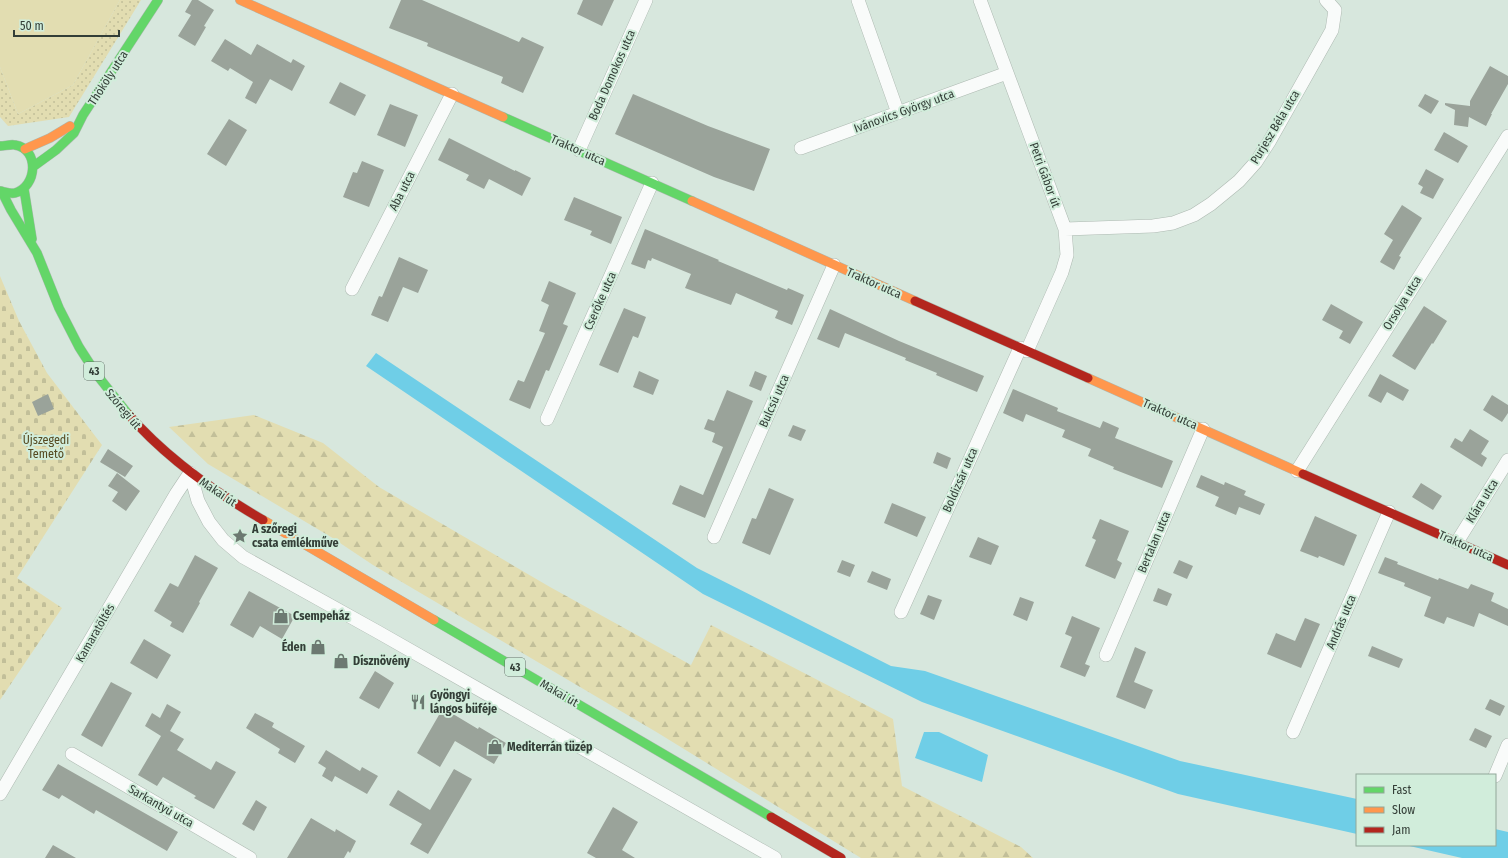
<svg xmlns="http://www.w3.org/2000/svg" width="1508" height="858" font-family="'Fira Sans Condensed',sans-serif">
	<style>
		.grass { fill: url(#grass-dots) }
		.forest { fill: url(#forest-firs) }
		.cemetery { fill: url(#cemetery-stones) }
		.pitch { fill: #e2ddb1 }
		.water { fill: #6fcee7 }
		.building { fill: #9aa39a }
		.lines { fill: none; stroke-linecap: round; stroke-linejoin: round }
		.street-casing { stroke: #adb9b1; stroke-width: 14 }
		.fast-casing { stroke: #adb9b1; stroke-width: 10 }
		.slow-casing { stroke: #adb9b1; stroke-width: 10 }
		.jam-casing { stroke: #adb9b1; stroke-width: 10 }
		.street { stroke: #f9fbfa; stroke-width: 13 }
		.fast { stroke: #63d668; stroke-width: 9 }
		.slow { stroke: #ff974d; stroke-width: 9 }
		.jam { stroke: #b3261e; stroke-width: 9 }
		.labels { text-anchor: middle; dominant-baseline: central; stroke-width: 4; stroke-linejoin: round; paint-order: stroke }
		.shield { fill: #d1eddb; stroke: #627268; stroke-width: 1 }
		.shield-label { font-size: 11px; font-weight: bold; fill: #333e37 }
		.street-label { font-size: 12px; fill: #333e37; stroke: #d1eddb }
		.park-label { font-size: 12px; fill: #554920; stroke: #d1eddb }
		.poi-label { font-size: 12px; font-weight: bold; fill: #333e37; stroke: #d1eddb; text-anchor: start }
	</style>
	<defs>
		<pattern id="grass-dots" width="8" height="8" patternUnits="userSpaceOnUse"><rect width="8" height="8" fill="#e2ddb1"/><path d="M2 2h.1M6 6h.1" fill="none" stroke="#c2bf99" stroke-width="1.8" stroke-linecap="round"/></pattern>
		<pattern id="forest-firs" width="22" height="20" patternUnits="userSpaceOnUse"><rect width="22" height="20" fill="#e2ddb1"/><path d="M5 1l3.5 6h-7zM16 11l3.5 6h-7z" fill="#c2bf99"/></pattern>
		<pattern id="cemetery-stones" width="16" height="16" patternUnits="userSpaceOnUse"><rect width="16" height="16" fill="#e2ddb1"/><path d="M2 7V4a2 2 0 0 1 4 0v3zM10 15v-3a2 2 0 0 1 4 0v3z" fill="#c2bf99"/></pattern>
	</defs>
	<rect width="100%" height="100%" fill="#d7e7dd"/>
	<path class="grass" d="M120 0H141L69 117 8 126 0 117V67L18 114 73 85Z"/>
	<path class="forest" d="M254 415 323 443 379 487 550 587 691 665 711 625 893 719 902 786 1021 847 1033 858H861L658 733 373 565 331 537 208 464 169 427Z"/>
	<path class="cemetery" d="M0 276 19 321 47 373 102 445 17 578 62 608 0 700Z"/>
	<path class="pitch" d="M0 0H120L73 85 18 114 0 67Z"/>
	<path class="water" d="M376 353 697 568 891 666 925 671 1180 761 1357 799V834L1178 794 922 702 703 594 366 366Z
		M924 732H939L988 755 982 782 915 758Z
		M1495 829 1508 832V858H1462L1405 845H1495Z"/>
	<path class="building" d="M192 0H198L214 10 204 26 206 27 195 46 178 36 191 15 185 12Z
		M401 0H422L519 42 522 37 544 47 523 93 501 83 503 77 427 46 428 43 389 28Z
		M583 0H614L602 26 577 14Z
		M225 39 251 55 257 44 291 63 293 59 305 66 292 91 270 79 256 104 245 98 253 82 230 68 228 71 211 61Z
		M1490 66 1508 76V84L1491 114H1492L1486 126 1469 117 1468 127 1454 125 1455 110 1445 105V103L1470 106V101Z
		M340 82 366 95 355 116 329 103Z
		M633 94 708 126 770 149 754 191 714 177 615 134Z
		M1425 94 1439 101 1431 114 1418 106Z
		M390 104 418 115 405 147 377 135Z
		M229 119 247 130 226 166 207 154Z
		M1444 132 1468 146 1458 163 1434 150Z
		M449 138 515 171V170L531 178 522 196 489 179 484 189 466 180 469 175 438 160Z
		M362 161 384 170 369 207 343 197 353 172 357 173Z
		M1426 169 1444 179 1433 199 1420 193 1423 187 1418 184Z
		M574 197 622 217 611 244 590 235 592 231 564 220Z
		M1402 205 1422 218 1399 256 1401 257 1394 270 1380 262 1393 240 1384 234Z
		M645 229 719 260 718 261 787 290 788 288 804 295 792 325 775 318 778 311 736 293 731 305 685 288 691 274 652 258 651 261 648 260 645 269 631 264Z
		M399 257 428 270 418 293 403 287 388 322 371 315 379 296 382 297Z
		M549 281 576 293 563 324 568 326 549 371 546 370 530 409 509 400 518 380 524 382 545 333 539 331 549 305 541 301Z
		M1331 304 1363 322 1350 344 1339 338 1343 331 1322 320Z
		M1424 306 1447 321 1433 344 1432 343 1415 370 1392 356Z
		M624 308 646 317 638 338 633 336 618 373 599 365Z
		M830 309 899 341 984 376 977 392 936 375 937 373 905 360 906 358 845 333 839 348 817 339Z
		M639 371 659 380 653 395 633 387Z
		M755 371 767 376 761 391 749 386Z
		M1380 374 1409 390 1403 401 1387 392 1381 403 1368 396Z
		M1013 389 1058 408 1057 411 1100 428 1103 421 1119 428 1115 438 1173 461 1162 488 1113 469 1114 467 1088 456 1091 449 1062 437 1065 430 1026 414 1023 422 1003 413Z
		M727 390 753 401 705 518 672 504 680 485 703 495 723 447 712 442 715 433 704 429 708 419 714 421Z
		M48 394 54 409 38 416 32 402Z
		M1492 395 1508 405V413L1502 422 1483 410Z
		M793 425 806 430 801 441 788 436Z
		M1470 429 1489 441 1481 454 1487 458 1482 467 1450 447 1455 438 1462 442Z
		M108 449 133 466 125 477 100 462Z
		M937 452 951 458 947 469 933 463Z
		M117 473 140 491 126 511 112 501 118 492 108 486Z
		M1201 475 1224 485 1225 482 1246 491 1244 495 1265 504 1260 515 1239 507 1236 515 1215 506 1219 497 1196 487Z
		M1421 483 1442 496 1433 510 1412 497Z
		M769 488 794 499 770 555 742 543 752 518 756 519Z
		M892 503 926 517 917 537 884 523Z
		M1315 516 1357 535 1344 566 1319 556 1318 558 1300 551Z
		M1100 519 1129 531 1117 560 1122 563 1115 579 1085 566 1096 540 1092 538Z
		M978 537 999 546 991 565 969 557Z
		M195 555 218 568 199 602 200 603 183 633 170 626 172 622 154 611 170 583 178 587Z
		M1385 557 1398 562 1397 564 1438 580 1439 578 1468 589 1471 584 1494 593 1491 601 1508 609V626L1479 613 1474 627 1447 617 1444 624 1424 616 1431 597 1404 586 1405 583 1378 573Z
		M842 560 855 565 850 577 837 572Z
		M1179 560 1193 566 1187 579 1173 573Z
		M872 571 891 579 887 590 867 582Z
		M1158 588 1172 594 1167 606 1153 601Z
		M249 591 295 616 282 639 260 626 253 638 230 625Z
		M928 595 942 600 934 620 920 614Z
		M1020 597 1034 602 1027 621 1013 615Z
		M1072 616 1100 628 1085 664 1090 666 1085 677 1060 667 1072 637 1065 634Z
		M1305 618 1320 624 1301 668 1267 654 1276 633 1295 641Z
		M144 639 171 655 157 679 130 663Z
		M1372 646 1403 659 1399 668 1368 656Z
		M1135 647 1146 652 1134 682 1153 690 1145 709 1116 697Z
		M375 671 394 683 379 709 359 698Z
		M111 682 132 693 102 747 81 735Z
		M1490 699 1505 706 1500 716 1485 709Z
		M167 704 181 712 170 731 184 739 177 750 211 770 216 761 236 772 214 809 194 798 196 796 163 777 157 786 138 775 161 736 145 726 152 713 160 718Z
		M443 708 478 729 479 727 506 743 494 764 455 741 440 767 417 753Z
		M255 713 274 723 272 727 305 746 295 763 278 753 280 749 246 728Z
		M1475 728 1492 736 1486 748 1469 740Z
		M326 750 360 771 362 767 378 776 367 794 335 776 332 782 322 776 326 768 318 763Z
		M58 764 178 832 167 851 96 810 94 814 62 795 59 799 42 790Z
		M454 769 472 779 428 854 410 844 422 824 389 805 398 790 430 810Z
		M256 800 267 807 254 831 242 824Z
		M613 807 638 822 622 850 635 858H596L587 853Z
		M311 818 335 832 336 829 356 841 350 853 348 851 344 858H287Z
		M53 845 76 858H45Z"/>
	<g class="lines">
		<defs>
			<path id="street" d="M858 0 898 113
				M980 0 1065 229 1067 255 1062 272 1027 351
				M801 148 1007 73
				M579 150 646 0
				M1065 229 1153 226 1173 223 1194 215 1211 204 1239 181 1256 162 1269 142 1332 30 1335 10 1326 0
				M352 289 452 94
				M547 419 652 183
				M1297 471 1508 136
				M190 473 198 501 209 522 223 540 243 557 378 632 775 858
				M714 537 834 265
				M1457 542 1508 460
				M901 612 1020 348
				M1106 655 1203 429
				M1293 732 1389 512
				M72 754 250 858
				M1495 776 1508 745
				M0 794 176 494 190 473"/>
			<path id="fast" d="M503 117 692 201
				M0 146C5 146 11 144 15 145 40 149 37 187 15 193 11 194 5 192 0 191
				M34 166 56 150 74 133 83 115 158 0
				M24 189 32 239
				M2 192 11 210 37 253 59 308 79 347 97 375 128 414
				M434 620 771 817"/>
			<path id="slow" d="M240 0 503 117
				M25 149 50 138 70 126
				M692 201 915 301
				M1088 378 1303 474
				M263 520 434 620"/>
			<path id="jam" d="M915 301 1088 378
				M128 414C166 458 213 491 263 520
				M1303 474 1508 565
				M771 817 841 858"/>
		</defs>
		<use href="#street" class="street-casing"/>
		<use href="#fast" class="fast-casing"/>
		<use href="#slow" class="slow-casing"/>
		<use href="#jam" class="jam-casing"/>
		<use href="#street" class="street"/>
		<use href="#fast" class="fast"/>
		<use href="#slow" class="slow"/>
		<use href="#jam" class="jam"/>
	</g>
	<defs>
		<symbol id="sight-bare" viewBox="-9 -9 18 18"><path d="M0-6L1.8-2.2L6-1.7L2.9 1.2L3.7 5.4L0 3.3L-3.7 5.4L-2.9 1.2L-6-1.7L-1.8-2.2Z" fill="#6c7971" stroke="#d1eddb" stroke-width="2.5" paint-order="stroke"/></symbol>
		<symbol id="shop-bare" viewBox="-9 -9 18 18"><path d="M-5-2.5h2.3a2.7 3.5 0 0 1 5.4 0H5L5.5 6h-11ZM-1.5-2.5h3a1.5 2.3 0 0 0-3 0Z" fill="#6c7971" stroke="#d1eddb" stroke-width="2.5" paint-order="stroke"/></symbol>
		<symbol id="restaurant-bare" viewBox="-9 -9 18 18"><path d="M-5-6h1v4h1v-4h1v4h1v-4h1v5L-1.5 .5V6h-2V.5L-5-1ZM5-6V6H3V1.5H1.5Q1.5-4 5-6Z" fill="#6c7971" stroke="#d1eddb" stroke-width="2.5" paint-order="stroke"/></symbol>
	</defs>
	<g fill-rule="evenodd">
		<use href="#sight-bare" x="229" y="525" width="22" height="22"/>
		<use href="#shop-bare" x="270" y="605" width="22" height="22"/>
		<use href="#shop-bare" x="307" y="636" width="22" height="22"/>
		<use href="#shop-bare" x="330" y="650" width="22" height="22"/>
		<use href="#restaurant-bare" x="407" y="691" width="22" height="22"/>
		<use href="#shop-bare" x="484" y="736" width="22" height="22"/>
	</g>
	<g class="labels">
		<g class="shield">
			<rect x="84" y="362" width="20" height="18" rx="3"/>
			<rect x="505" y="658" width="20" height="18" rx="3"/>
		</g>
		<g class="shield-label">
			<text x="94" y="371">43</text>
			<text x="515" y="667">43</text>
		</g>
		<g class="street-label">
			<text transform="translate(612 75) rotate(-66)">Boda Domokos utca</text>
			<text transform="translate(108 78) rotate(-57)">Thököly utca</text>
			<text transform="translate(904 111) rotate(-20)">Ivánovics György utca</text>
			<text transform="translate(1275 127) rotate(-59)">Purjesz Béla utca</text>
			<text transform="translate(578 150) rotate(24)">Traktor utca</text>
			<text transform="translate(1045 175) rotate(70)">Petri Gábor út</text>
			<text transform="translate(402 191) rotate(-63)">Aba utca</text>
			<text transform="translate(874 283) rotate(24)">Traktor utca</text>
			<text transform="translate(600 301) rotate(-66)">Cserőke utca</text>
			<text transform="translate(1402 303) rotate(-58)">Orsolya utca</text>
			<text transform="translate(774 401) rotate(-66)">Bulcsú utca</text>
			<text transform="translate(123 409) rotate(50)">Szőregi út</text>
			<text transform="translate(1170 414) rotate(24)">Traktor utca</text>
			<text transform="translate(960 480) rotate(-66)">Boldizsár utca</text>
			<text transform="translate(218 492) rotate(34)">Makai út</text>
			<text transform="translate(1482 501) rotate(-58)">Klára utca</text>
			<text transform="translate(1154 542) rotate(-67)">Bertalan utca</text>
			<text transform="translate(1466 546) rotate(24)">Traktor utca</text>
			<text transform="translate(1341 622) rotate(-67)">András utca</text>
			<text transform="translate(95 633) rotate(-60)">Kamaratöltés</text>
			<text transform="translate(559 693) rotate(30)">Makai út</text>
			<text transform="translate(161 806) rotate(30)">Sarkantyú utca</text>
		</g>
		<g class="park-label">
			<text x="46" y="440">Újszegedi<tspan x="46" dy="14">Temető</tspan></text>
		</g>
		<g class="poi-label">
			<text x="252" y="529">A szőregi<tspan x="252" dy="14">csata emlékműve</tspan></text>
			<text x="293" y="616">Csempeház</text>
			<text x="306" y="647" text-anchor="end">Éden</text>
			<text x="353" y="661">Dísznövény</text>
			<text x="430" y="695">Gyöngyi<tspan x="430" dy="14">lángos büféje</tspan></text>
			<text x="507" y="747">Mediterrán tüzép</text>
		</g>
	</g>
	<rect x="1356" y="774" width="140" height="72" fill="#d1eddb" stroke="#92a799"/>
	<rect x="1364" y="787" width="20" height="6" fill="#63d668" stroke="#92a799"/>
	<text x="1392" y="794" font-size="12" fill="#333e37">Fast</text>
	<rect x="1364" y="807" width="20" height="6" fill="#ff974d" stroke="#92a799"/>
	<text x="1392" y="814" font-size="12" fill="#333e37">Slow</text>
	<rect x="1364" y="827" width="20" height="6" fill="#b3261e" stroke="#92a799"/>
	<text x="1392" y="834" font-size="12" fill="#333e37">Jam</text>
	<path d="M14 30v6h105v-6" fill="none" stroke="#333e37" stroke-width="2"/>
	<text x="20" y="30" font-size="12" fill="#333e37" stroke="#d1eddb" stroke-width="3" paint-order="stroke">50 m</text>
</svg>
